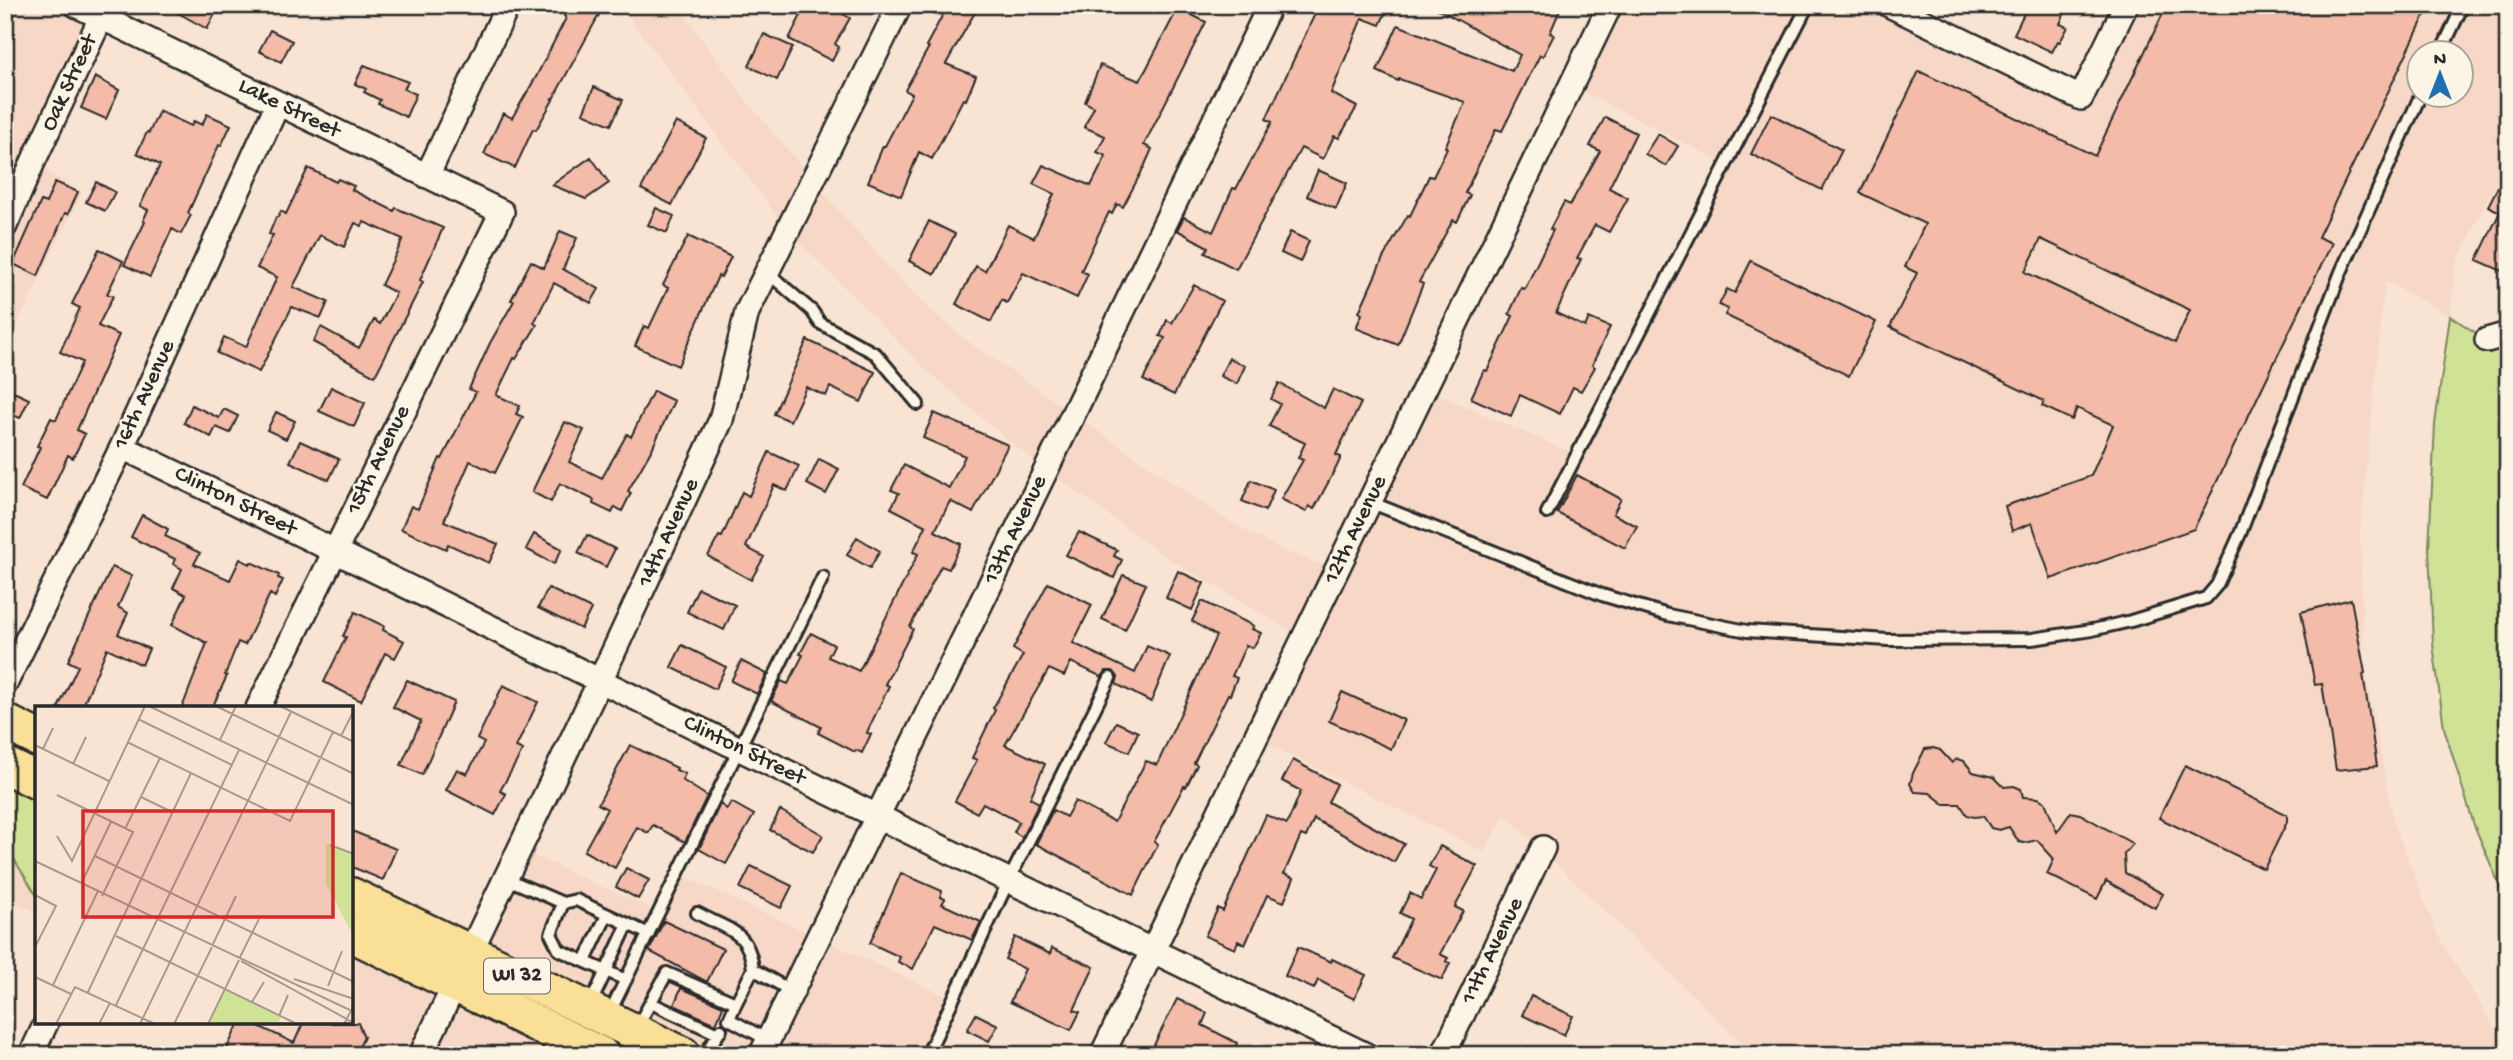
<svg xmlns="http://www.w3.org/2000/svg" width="2513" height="1060" font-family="'Gochi Hand',sans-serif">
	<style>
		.built { fill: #f7d8c6; fill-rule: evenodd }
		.green { fill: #cfe296; stroke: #7d8660; stroke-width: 2 }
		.building { fill: #f3bba8; stroke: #2b2b2b; stroke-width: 2; fill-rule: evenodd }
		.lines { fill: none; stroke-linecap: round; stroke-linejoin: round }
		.lane-casing { stroke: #2b2b2b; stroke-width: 16 }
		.street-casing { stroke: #2b2b2b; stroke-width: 28 }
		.primary-casing { stroke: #2b2b2b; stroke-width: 40 }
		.lane { stroke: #fcf5e5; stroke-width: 10 }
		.street { stroke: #fcf5e5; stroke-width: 23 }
		.primary { stroke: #fadf96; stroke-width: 35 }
		.labels { text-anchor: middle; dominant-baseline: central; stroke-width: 5; stroke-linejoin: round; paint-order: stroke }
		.shield { fill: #fcf5e5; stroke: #6a6863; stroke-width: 2 }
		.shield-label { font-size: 21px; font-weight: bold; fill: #2b2b2b }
		.street-label { font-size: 23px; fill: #2b2b2b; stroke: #fcf5e5 }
		.inset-road { fill: none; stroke: #a79a90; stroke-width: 2 }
		.view { fill: #d62828; fill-opacity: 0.15; stroke: #d62828; stroke-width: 3.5 }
		.inset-edge { fill: none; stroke: #2b2b2b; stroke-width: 3.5 }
	</style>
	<rect width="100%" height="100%" fill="#f9e4d3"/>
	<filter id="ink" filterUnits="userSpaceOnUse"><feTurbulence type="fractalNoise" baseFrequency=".0143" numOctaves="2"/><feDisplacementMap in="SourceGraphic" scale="14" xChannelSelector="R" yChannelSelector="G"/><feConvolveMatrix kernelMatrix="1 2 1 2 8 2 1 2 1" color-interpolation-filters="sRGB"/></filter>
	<g filter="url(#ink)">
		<path class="built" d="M5 5H76L101 17 33 162 82 193 5 350Z
			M620 5H677L751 106 847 220 916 296 959 335 1227 520 1282 550 1337 570 1425 389 1577 455 1726 164 1571 86 1610 5H1889L2081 98 2126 5H2508V158L2456 264 2450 316 2385 281 2360 534 2364 665 2394 823 2437 934 2508 1049V1055H1755L1505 815 1484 852 1256 738 1304 639 1161 554 1012 444 921 365 787 230ZM2418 52H2460V94H2418Z
			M5 728 37 738V913L5 897Z
			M519 849 659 912 679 874 953 999 931 1047 948 1055H263L278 1023H352V916L460 971Z"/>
		<path class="green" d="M2450 316 2487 340 2508 334V905L2474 825 2444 728 2433 644 2429 547 2435 424Z
			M5 779 37 795V896L5 845Z"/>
		<path class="building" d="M164 5H220L207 29Z
			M570 5H586L600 13 553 99 551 98 553 100 536 130 533 129 515 168 484 154 503 113 512 118 536 77 566 18 564 16Z
			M806 5H827L850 18 835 44 839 47 832 61 789 39Z
			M948 5H979L946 64 976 76 966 100 963 99 932 159 919 152 901 196 868 182 883 146H885L912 94 905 90 929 47 926 46Z
			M1319 5H1389L1380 25 1362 18 1331 93 1357 107 1339 138 1334 136 1323 159 1301 148 1236 269 1205 253 1208 247 1177 230 1184 217 1213 232 1233 188 1236 189 1272 122 1266 119Z
			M1431 5H1562L1550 33 1554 35 1543 56 1540 55 1502 131 1496 129 1465 193 1470 195 1457 222 1453 220 1419 282 1423 284 1398 345 1356 328 1362 314 1359 312 1383 258 1408 215 1410 216 1429 176 1433 177 1447 148 1445 147 1465 102 1399 79 1398 81 1377 71 1398 25 1512 71 1520 55Z
			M2028 5H2068L2060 24 2068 27 2060 42 2058 41 2052 52 2014 34Z
			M2167 5H2430L2318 237 2332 243 2194 529 2051 579 2032 523 2012 531 2005 506 2091 476 2113 425 2077 408 2072 420 2042 406 2044 401 1890 327 1917 273 1905 267 1925 224 1860 193 1919 71 2095 156ZM2041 239 2190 310 2175 343 2025 272Z
			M1178 8 1206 22 1144 145 1152 149 1144 167 1123 207 1117 204 1112 214 1109 212 1081 271 1088 274 1077 298 1023 273 1007 303 1002 300 991 322 956 304 976 266 985 271 1008 225 1034 238 1054 194 1033 184 1043 165 1091 186 1106 156 1097 152 1105 136 1084 127 1094 107 1085 102 1100 65 1140 81Z
			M270 30 292 41 281 62 259 51Z
			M764 34 793 47 777 80 749 66Z
			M364 65 408 82 404 89 416 94 406 117 378 104 380 100 364 92 366 89 355 84Z
			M95 77 119 90 106 119 81 108Z
			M594 87 623 100 611 125 583 113Z
			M159 111 191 126 194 121 202 125 207 114 231 125 221 146 219 145 188 213 191 215 181 234 172 229 150 277 124 265 145 222 143 221 148 210 140 206 160 165 137 153 147 132 149 133Z
			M1771 114 1842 150 1822 190 1751 154Z
			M1605 117 1636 133 1609 188 1628 198 1609 232 1595 225 1577 258 1581 259 1556 313 1585 327 1589 318 1610 327 1592 365 1595 367 1581 391 1573 387 1560 414 1520 395 1511 416 1471 398 1484 370 1487 371 1513 316 1509 314 1521 288 1525 289 1553 230 1550 229 1564 202 1570 205 1600 151 1590 146Z
			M676 122 706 138 672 205 641 189Z
			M1658 134 1678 146 1666 166 1645 154Z
			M591 157 609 183 586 199 552 185Z
			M2508 167V259L2502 271 2477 260 2500 212 2488 206Z
			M308 168 336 182 338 179 354 186 352 190 394 211 396 208 443 228 420 280 423 282 375 376 313 342 321 327 359 348 374 320 380 324 396 293 381 285 403 239 364 222 362 226 355 223 344 247 320 235 293 287 328 302 321 318 292 307 259 372 217 353 224 337 246 347 277 277 257 268 273 235 269 234 276 217H278L281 211 286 214Z
			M1318 170 1347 183 1336 209 1307 196Z
			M55 182 78 192 68 214 65 213 38 276 13 264 41 201 46 203Z
			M96 182 115 192 105 211 86 202Z
			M656 208 674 216 667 233 648 225Z
			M929 221 955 234 935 274 909 261Z
			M560 231 577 238 563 269 599 289 591 303 554 283 534 323 537 325 516 359 514 358 496 395 520 406 516 414 523 417 495 473 470 461 444 521 498 544 489 563 448 544 446 549 401 529 411 506 418 509 440 458 442 459 476 392 469 389 490 343 514 301 511 300 531 261 544 268Z
			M1290 232 1309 241 1300 262 1281 253Z
			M688 236 731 257 721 277 718 276 678 366 635 346 644 326 649 328 668 288 663 285Z
			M99 249 123 261 107 294 113 296 98 326 119 335 77 430 85 434 73 458 68 455 47 500 21 488 40 447 37 446 51 418 56 420 82 362 60 352 80 308 72 304Z
			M1751 261 1876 322 1849 376 1725 315 1728 309 1719 305 1727 289 1735 293Z
			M1194 285 1222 301 1174 395 1143 380 1165 338 1160 336 1167 320 1172 323Z
			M807 340 875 372 861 402 830 387 826 396 806 387 790 421 774 414Z
			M1229 358 1245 366 1237 384 1220 376Z
			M1279 383 1324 408 1333 389 1361 403 1340 446 1336 455 1341 457 1337 466 1314 509 1309 506 1306 512 1281 499 1303 460 1298 458 1305 443 1269 426 1280 404 1271 399Z
			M331 387 365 403 354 427 319 411Z
			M5 388 29 399 20 418 5 412Z
			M653 391 674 401 652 449 628 491 631 493 622 511 615 507 612 513 593 504 594 500 560 483 551 502 532 492 565 422 584 430 569 462 602 478 627 434 631 437Z
			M192 405 219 418 224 409 238 416 230 433 216 427 211 437 184 423Z
			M276 412 295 421 286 439 267 430Z
			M934 413 1008 445 973 513 950 501 935 531 961 544 949 569 941 566 910 627 913 629 885 684 889 686 868 730 867 733 871 734 862 753 856 750 855 752 818 733 821 727 771 701 781 681 788 684 803 655 800 654 811 633 834 645 828 657 859 671 918 554 913 552 926 526 891 508 899 493 891 490 904 465 949 488 965 456 923 438Z
			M300 441 339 459 329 480 290 462Z
			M769 452 799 466 787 491 774 485 746 547 764 557 751 580 708 556 719 536 722 537 742 492 749 496Z
			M819 459 839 469 826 494 807 484Z
			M1577 475 1621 499 1613 514 1637 526 1625 548 1557 513Z
			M1251 480 1274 490 1265 511 1242 501Z
			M142 515 168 529 165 536 200 553 194 564 230 580 240 559 250 564 251 562 279 575 278 578 283 580 275 597 270 594 245 645 238 642 225 675 227 676 212 708H182L207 643 172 625 186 595 173 588 182 569 173 564 175 559 131 537Z
			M1079 532 1117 550 1114 556 1122 560 1114 578 1066 555Z
			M534 534 562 549 554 564 526 549Z
			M587 535 615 549 606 567 578 553Z
			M857 537 880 551 870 568 847 555Z
			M112 567 132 576 118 607 128 613 118 634 149 649 142 665 107 648 82 708H58L78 666 68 661Z
			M1178 571 1204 583 1192 610 1166 598Z
			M1123 575 1146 584 1125 630 1102 619Z
			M1048 583 1092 605 1073 643 1135 673 1147 646 1170 656 1151 702 1116 684 1118 677 1113 671H1106L1102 677 1071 662 1064 676 1049 669 1005 745 1045 764 1030 798 1039 803 1022 837 1014 832 1019 822 983 803 977 813 955 801 977 760 972 758 995 710 993 708 1023 655 1013 649Z
			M548 588 591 609 581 629 538 608Z
			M698 588 735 605 724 630 687 612Z
			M2351 599 2365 673 2363 674 2377 766 2336 770 2322 684 2315 685 2301 612Z
			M1202 601 1254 626 1252 629 1261 633 1253 648 1246 645 1232 676 1237 678 1230 695 1228 694 1194 763 1197 765 1186 787 1184 786 1154 842 1158 844 1133 895 1036 844 1053 810 1066 817 1075 801 1114 822 1146 761 1157 765 1216 636 1192 621Z
			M355 612 384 626 383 630 404 641 395 658 385 653 361 701 324 682 346 637 343 636Z
			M682 645 726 667 715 689 671 667Z
			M741 661 767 674 757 694 731 681Z
			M407 680 454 702 422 775 401 765 421 721 393 707Z
			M503 685 538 702 516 747 523 750 500 791 506 794 495 815 446 790 457 769 467 774 484 743 477 739Z
			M1342 692 1404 720 1391 749 1329 721Z
			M1116 722 1138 732 1129 752 1106 742Z
			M630 745 677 768 676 770 685 774 682 780 707 796 685 842 653 825 648 833 637 827 615 868 584 851 607 809 598 804Z
			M1933 748 1940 750 1952 763 1957 759 1964 761 1973 772 1994 777 2004 787 2014 786 2021 789 2023 797 2038 798 2045 802 2057 832 2071 812 2080 814 2133 844 2124 854 2125 873 2163 894 2155 908 2106 881 2097 899 2047 874 2054 859 2037 840 2024 843 2019 842 2009 827 1999 830 1991 828 1983 816 1974 817 1967 815 1960 804H1944L1930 793 1915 792 1910 784 1913 773 1925 749Z
			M1293 760 1337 784 1328 802 1404 844 1394 862 1314 819 1306 837 1301 835 1284 874 1294 878 1284 902 1267 895 1245 945 1238 941 1235 949 1205 936 1218 908 1223 911 1266 815 1287 824 1301 791 1282 781Z
			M2185 765 2287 815V822L2264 869 2159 818Z
			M731 802 754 815 726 864 699 849 720 804 727 809Z
			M780 810 823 835 813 852 770 830Z
			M352 831 396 849 383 880 352 867Z
			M1440 846 1477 866 1455 907 1463 911 1440 954 1448 958 1446 961 1450 963 1442 980 1392 958 1411 919 1400 913 1410 893 1421 899 1436 870 1429 866Z
			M751 866 792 886 781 908 740 888Z
			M626 868 649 880 638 899 616 887Z
			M901 873 942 891 940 897 945 899 942 904 981 922 972 940 935 924 913 969 898 962 900 957 870 943Z
			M664 921 723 949 707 982 649 951Z
			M1015 937 1050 954 1052 948 1094 967 1074 1010 1080 1012 1071 1030 1010 1002 1025 969 1005 959Z
			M1298 947 1331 962 1332 959 1366 975 1354 999 1318 980 1314 989 1285 976Z
			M681 988 723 1006 716 1024 674 1005Z
			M1531 996 1573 1016 1564 1035 1522 1015Z
			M1177 999 1207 1013 1202 1025 1237 1043 1232 1055H1149Z
			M976 1014 998 1025 989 1041 967 1030Z
			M239 1023H252L294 1043 303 1023H358L364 1037 355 1055H242L227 1048Z"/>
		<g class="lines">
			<defs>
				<path id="lane" d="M2441 52 2463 5
					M767 272 812 311 820 323 876 354 918 404
					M1370 502 1602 595 1668 615 1747 631 1888 640 2032 639 2092 630 2131 621 2206 598 2217 585 2240 534 2341 272 2421 94
					M1547 513 1808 5
					M505 878 563 903 551 934 559 950 606 971 590 1005
					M563 903 576 900 649 934
					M697 913C728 930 749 930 753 969
					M585 961 607 915
					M626 980 606 971 628 924
					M651 1003 718 1034
					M736 1003 729 1019 768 1040
					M609 1014 823 577
					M637 1027 667 973 736 1003 753 969 791 991
					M704 1055 721 1030
					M927 1055 1009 880 1110 678"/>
				<path id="street" d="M76 5 502 212 258 708
					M1889 5 2081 98 2126 5
					M427 176 508 5
					M5 226 33 162 107 5
					M2487 340 2508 334
					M122 447 1366 1055
					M5 684 122 447 278 103
					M31 1055 46 1023
					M421 1055 600 681 721 420 747 312 900 5
					M761 1055 1066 429 1270 5
					M1102 1055 1610 5
					M1443 1055 1543 848"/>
				<path id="primary" d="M5 722 37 738
					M5 765 37 781
					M352 896 683 1055
					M352 934 601 1055"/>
			</defs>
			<use href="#lane" class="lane-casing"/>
			<use href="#street" class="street-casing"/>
			<use href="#primary" class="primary-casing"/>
			<use href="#lane" class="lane"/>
			<use href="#street" class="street"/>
			<use href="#primary" class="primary"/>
		</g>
	</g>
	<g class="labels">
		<rect class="shield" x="484" y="958.5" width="66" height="35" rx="5"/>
		<g class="shield-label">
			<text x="517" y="976">WI 32</text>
		</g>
		<g class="street-label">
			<text transform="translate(70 83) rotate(-65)">Oak Street</text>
			<text transform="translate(289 109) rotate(26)">Lake Street</text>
			<text transform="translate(145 395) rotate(-65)">16th Avenue</text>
			<text transform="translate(379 460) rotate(-64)">15th Avenue</text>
			<text transform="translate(235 502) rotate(26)">Clinton Street</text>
			<text transform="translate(1016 530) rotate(-64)">13th Avenue</text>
			<text transform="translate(1356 530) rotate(-64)">12th Avenue</text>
			<text transform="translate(669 533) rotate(-65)">14th Avenue</text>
			<text transform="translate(744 751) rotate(26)">Clinton Street</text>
			<text transform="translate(1493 951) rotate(-64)">11th Avenue</text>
		</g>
	</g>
	<g transform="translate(35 706)">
		<rect width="318" height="318" fill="#f9e4d3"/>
		<path d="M291 137 318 148V229L291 178ZM190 283 246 311 243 318H173Z" fill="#cfe296"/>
		<path class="inset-road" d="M114 0 319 99M181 0 319 68M245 0 319 36M103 13 197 59M306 30 319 4M185 34 201 0M92 36 255 115 298 26M0 39 74 75M8 43 18 22M38 58 51 31M22 89 98 126 67 190M106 91 137 106M90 123 125 52M22 130 37 155 110 0M295 139 319 148M60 150 319 276M0 155 319 306M46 178 76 116M0 189 21 200 0 241M81 230 262 318M178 238 201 190M205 251 224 213M206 255 319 317M0 271 36 288M259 273 319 293M18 279 63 185M293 280 307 245M53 286 156 67M217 296 229 276M81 299 204 44M244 310 253 289M21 318 40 281 120 318M64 318 75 297M105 318 256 6M139 318 177 241M173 318 204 254M309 318 319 299"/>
		<path class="view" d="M48 105H298V211H48Z"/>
		<rect width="318" height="318" class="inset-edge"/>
	</g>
	<rect width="2513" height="1060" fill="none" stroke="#fcf5e5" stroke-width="28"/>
	<rect x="14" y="14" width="2485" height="1032" fill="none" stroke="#2b2b2b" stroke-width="2.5" filter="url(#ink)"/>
	<g transform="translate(2440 74)"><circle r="33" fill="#fcf5e5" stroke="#a8a49b" stroke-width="2"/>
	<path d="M0-5L12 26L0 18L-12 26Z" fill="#1f6fb2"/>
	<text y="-10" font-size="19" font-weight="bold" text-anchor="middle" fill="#2b2b2b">N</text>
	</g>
</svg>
